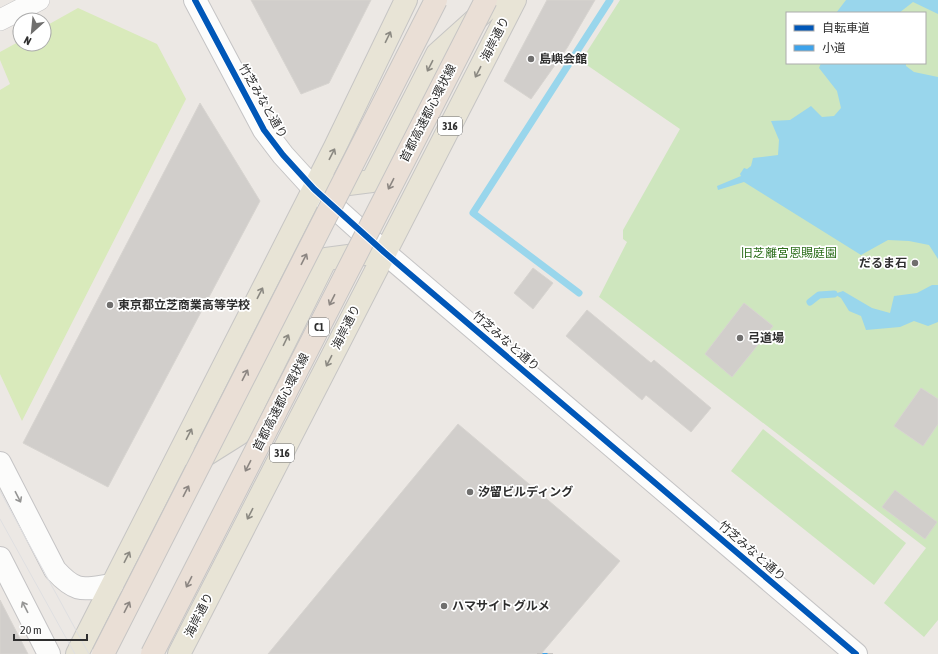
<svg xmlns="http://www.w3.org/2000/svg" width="938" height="654" font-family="'Asap Condensed','Noto Sans JP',sans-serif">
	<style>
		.green { fill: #cee6be; fill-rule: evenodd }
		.pitch { fill: #d9eabb }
		.water { fill: #99d6ec }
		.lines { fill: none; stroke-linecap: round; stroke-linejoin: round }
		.stream { stroke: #99d6ec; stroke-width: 7 }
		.building { fill: #d1cecb; stroke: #d7d4d0 }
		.pedestrian-tunnel { stroke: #c6c3c0; stroke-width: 16; stroke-dasharray: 16 8; stroke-linecap: butt }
		.minor-casing { stroke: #c5c4c5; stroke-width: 22 }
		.tertiary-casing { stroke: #c5c4c5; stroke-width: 24 }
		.secondary-casing { stroke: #c5c4c5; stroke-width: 24 }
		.primary-casing { stroke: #c6c5c4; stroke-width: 24 }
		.minor { stroke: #fcfcfb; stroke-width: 21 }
		.tertiary { stroke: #fcfcfb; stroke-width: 22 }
		.secondary { stroke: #fcfcfb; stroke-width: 22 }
		.primary { stroke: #e8e4d6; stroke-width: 22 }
		.tram { stroke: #dfdfe1; stroke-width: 1 }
		.motorway-bridge-casing { stroke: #c6c5c4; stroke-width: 24; stroke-linecap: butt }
		.motorway-bridge { stroke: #eadfd6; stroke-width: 22 }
		.quiet { stroke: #3ea3eb; stroke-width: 5; stroke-dasharray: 10 5; stroke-linecap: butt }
		.cycleway-casing { stroke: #fff; stroke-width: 8 }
		.cycleway { stroke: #0057b8; stroke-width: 6 }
		.oneway { stroke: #8b8982 }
		.oneway2 { stroke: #8c8682 }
		.oneway3 { stroke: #959594 }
		.poi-dot { fill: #706f6e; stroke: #fff; stroke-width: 1.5 }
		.labels { text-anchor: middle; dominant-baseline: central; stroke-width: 3.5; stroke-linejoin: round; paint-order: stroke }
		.shield { fill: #fff; stroke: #6d6d6d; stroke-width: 1 }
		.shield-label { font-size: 11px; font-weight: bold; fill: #2e2e2e }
		.street-label { font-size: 12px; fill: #2e2e2e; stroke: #fff }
		.poi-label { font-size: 12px; font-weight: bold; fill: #2e2e2e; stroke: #fff; text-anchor: start }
		.park-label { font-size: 12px; fill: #2c6e1b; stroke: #fff }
	</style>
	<rect width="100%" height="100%" fill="#ece8e4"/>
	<path class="green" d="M620 0H938V620L924 637 884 603 926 548 599 297 627 242 623 239V230L680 129 581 61ZM787 13H925V63H787Z
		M763 429 906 543 874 585 731 471Z"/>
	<path class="pitch" d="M78 8 157 44 186 99 22 421 0 374V90L10 84 0 60V52L20 41V44H44V27Z"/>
	<path class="water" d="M846 0H938V14L913 2 899 13H836Z
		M821 63H906V66L914 72 938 77V259L929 245 909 241 888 240 861 255 744 182 718 190 717 186 741 176 740 174 744 168 747 169 751 166 753 158 778 155 779 140 771 121 790 120 811 106 822 117 834 116 841 108 837 91 819 68Z
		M932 285H938V322L928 326 914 321 900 327 866 330 861 316 849 311 841 298 834 294 843 291 872 308 890 313 894 296 917 293Z"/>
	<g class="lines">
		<path class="stream" d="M579 293 473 213 610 0
			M810 302 819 295 834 294"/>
	</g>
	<path class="building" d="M251 0H371L329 83 301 94Z
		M547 0H595L567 48 531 99 504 81Z
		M200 103 260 201 108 487 23 443Z
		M533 268 553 283 533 309 514 293Z
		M744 303 773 326 732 377 705 354Z
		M587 310 651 363 654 360 711 408 691 432 646 395 642 400 566 336Z
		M921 388 938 399V424L923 446 894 426Z
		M458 424 620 561 541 654H268Z
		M895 490 937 522 925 539 882 507Z
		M0 600 28 654H0Z"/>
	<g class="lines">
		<path class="pedestrian-tunnel" d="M545 653V654"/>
		<defs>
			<path id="minor" d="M0 20 39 0"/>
			<path id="tertiary" d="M195 0 264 130 283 155 314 189 384 252 856 654"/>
			<path id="secondary" d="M0 463 55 570C77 594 83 589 112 585
				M0 558 49 654"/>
			<path id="primary" d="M325 187 372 181 437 54 497 0
				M196 461 239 434 326 259 371 253
				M77 654 335 147 406 0
				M179 654 515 0"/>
		</defs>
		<use href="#minor" class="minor-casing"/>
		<use href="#tertiary" class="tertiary-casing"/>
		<use href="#secondary" class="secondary-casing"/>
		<use href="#primary" class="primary-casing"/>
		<use href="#minor" class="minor"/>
		<use href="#tertiary" class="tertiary"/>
		<use href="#secondary" class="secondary"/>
		<use href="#primary" class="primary"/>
		<path class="tram" d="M0 491 89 654
			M0 519 75 654"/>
		<defs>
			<path id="motorway-bridge" d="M103 654 436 0
				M152 654 486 0"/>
		</defs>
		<use href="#motorway-bridge" class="motorway-bridge-casing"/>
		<use href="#motorway-bridge" class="motorway-bridge"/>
		<path class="quiet" d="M545 653V654"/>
		<defs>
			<path id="cycleway" d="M195 0 264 130 283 155 314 189 384 252 856 654"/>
		</defs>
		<use href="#cycleway" class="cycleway-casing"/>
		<use href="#cycleway" class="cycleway"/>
	</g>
	<defs><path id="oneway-shaft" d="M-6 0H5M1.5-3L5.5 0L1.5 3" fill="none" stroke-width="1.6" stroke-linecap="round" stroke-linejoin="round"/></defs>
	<g class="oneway">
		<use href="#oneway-shaft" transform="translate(388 37) rotate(-64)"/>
		<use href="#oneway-shaft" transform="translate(430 66) rotate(117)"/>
		<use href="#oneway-shaft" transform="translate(478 72) rotate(117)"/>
		<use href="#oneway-shaft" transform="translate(332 154) rotate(-63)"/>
		<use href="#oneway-shaft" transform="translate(260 293) rotate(-63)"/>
		<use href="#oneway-shaft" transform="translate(286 340) rotate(-64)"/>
		<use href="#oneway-shaft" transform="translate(329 361) rotate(117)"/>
		<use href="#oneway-shaft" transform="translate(189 434) rotate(-63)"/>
		<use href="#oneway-shaft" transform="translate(250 514) rotate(117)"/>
		<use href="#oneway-shaft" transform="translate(127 557) rotate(-63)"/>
	</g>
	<g class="oneway2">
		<use href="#oneway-shaft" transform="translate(391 184) rotate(117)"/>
		<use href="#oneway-shaft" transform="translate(304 259) rotate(-63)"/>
		<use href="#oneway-shaft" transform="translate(332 300) rotate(117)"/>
		<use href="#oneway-shaft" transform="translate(245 375) rotate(-63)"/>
		<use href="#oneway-shaft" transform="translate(248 466) rotate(117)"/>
		<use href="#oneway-shaft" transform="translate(186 491) rotate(-63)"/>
		<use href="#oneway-shaft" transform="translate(189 582) rotate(117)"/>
		<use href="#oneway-shaft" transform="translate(127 607) rotate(-63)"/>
	</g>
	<g class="oneway3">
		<use href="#oneway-shaft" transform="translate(18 497) rotate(63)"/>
		<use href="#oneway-shaft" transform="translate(25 607) rotate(-117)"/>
	</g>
	<g class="poi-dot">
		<circle cx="531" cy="59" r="4"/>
		<circle cx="915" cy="263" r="4"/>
		<circle cx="110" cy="305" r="4"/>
		<circle cx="740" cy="338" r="4"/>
		<circle cx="470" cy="492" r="4"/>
		<circle cx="444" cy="606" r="4"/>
	</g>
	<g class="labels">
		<g class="shield">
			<rect x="438" y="117" width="24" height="18" rx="3"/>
			<rect x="309" y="318" width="20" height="18" rx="3"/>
			<rect x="270" y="444" width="24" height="18" rx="3"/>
		</g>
		<g class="shield-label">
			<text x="450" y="126">316</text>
			<text x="319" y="327">C1</text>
			<text x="282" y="453">316</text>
		</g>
		<g class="street-label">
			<text transform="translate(495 39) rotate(-63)">海岸通り</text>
			<text transform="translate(263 101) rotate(60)">竹芝みなと通り</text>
			<text transform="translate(428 113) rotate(-63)">首都高速都心環状線</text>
			<text transform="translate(346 327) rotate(-63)">海岸通り</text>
			<text transform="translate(506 341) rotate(41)">竹芝みなと通り</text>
			<text transform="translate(281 402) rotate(-63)">首都高速都心環状線</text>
			<text transform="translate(752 551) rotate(41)">竹芝みなと通り</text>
			<text transform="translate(199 615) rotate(-63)">海岸通り</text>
		</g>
		<g class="poi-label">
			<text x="539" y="59">島嶼会館</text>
			<text x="907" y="263" text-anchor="end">だるま石</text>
			<text x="118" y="305">東京都立芝商業高等学校</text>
			<text x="748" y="338">弓道場</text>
			<text x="478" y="492">汐留ビルディング</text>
			<text x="452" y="606">ハマサイト グルメ</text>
		</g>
		<g class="park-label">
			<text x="789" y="253">旧芝離宮恩賜庭園</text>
		</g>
	</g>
	<rect x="786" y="12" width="140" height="52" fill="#ffffff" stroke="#ababab"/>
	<rect x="794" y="25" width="20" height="6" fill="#0057b8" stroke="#ababab"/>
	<text x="822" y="32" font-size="12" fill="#2e2e2e">自転車道</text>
	<rect x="794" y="45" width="20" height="6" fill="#3ea3eb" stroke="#ababab"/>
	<text x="822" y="52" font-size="12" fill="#2e2e2e">小道</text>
	<g transform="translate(32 32) rotate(207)"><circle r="19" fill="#ffffff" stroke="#ababab"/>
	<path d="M0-3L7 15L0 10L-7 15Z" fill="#706f6e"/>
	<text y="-6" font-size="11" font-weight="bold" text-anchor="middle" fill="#2e2e2e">N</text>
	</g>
	<path d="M14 634v6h73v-6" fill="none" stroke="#2e2e2e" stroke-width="2"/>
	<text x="20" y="634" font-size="12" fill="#2e2e2e" stroke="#ffffff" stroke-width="3" paint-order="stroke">20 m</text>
</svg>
